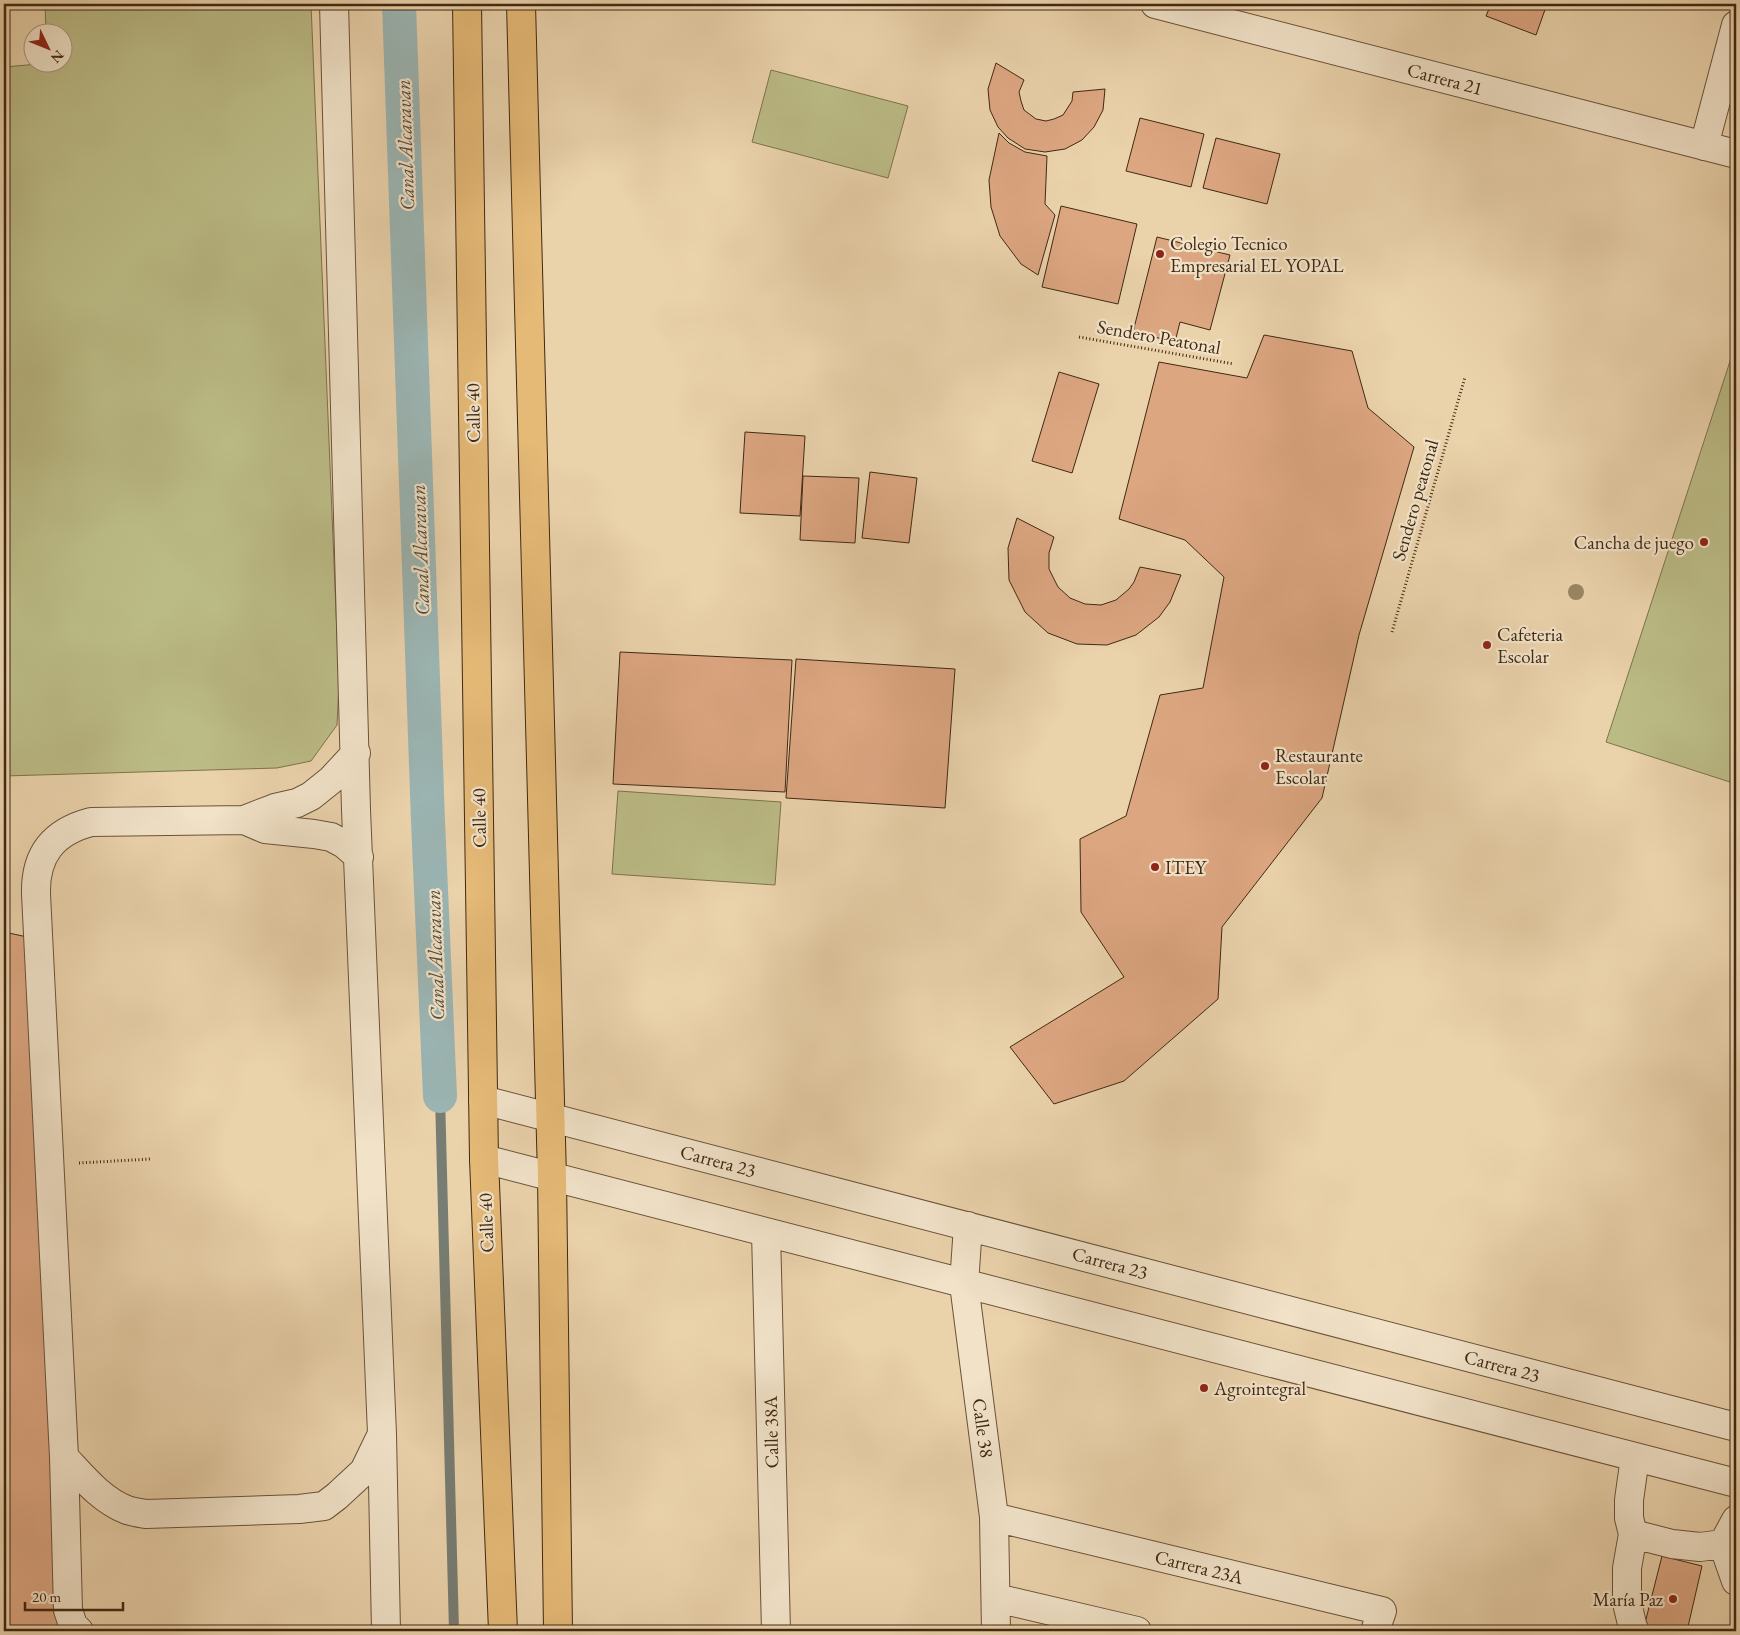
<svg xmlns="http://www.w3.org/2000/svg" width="1740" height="1635" font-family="'EB Garamond',serif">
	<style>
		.green { fill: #bbbb86; stroke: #7e724c }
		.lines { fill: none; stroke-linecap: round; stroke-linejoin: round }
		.stream { stroke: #777d73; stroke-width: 10 }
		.canal { stroke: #9bb5b3; stroke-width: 34 }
		.building { fill: #dca681; stroke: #402913 }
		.minor-casing { stroke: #6a5339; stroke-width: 30 }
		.major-casing { stroke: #402913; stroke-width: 30 }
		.path { stroke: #402913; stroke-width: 3; stroke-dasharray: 1 2.5; stroke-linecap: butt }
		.minor { stroke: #f1e2c8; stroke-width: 28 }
		.major { stroke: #e5b976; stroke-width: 28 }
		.tree { fill: #9a8564 }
		.poi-dot { fill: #8f2418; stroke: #f1e2c8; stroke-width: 2 }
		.labels { text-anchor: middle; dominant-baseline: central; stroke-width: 4.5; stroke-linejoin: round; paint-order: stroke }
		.street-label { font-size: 19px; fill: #402913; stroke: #f1e2c8 }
		.poi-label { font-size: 19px; fill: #402913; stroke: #f1e2c8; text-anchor: start }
		.water-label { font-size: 20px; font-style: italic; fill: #574c3b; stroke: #f1e2c8 }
	</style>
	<rect width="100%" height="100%" fill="#ead2ab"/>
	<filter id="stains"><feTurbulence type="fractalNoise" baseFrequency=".004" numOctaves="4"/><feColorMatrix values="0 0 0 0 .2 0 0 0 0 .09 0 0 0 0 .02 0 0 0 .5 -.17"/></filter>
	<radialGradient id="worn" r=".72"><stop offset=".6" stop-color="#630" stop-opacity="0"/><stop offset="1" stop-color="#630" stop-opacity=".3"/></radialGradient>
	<path class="green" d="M45 4H311L339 684 337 725 311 761 277 768 4 776V67L62 62V32H46Z
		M771 70 908 106 888 178 752 142Z
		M1736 343V784L1606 742Z
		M618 791 781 802 775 885 612 874Z"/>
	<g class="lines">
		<path class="stream" d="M440 1096 454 1631"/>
		<path class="canal" d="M399 4 428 821 440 1096"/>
	</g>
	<path class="building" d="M1491 4H1547L1536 35 1486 16Z
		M996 63 1024 80 1019 92 1021 101 1024 110 1036 119 1046 121 1054 119 1063 115 1072 101 1073 92 1105 89 1103 110 1094 127 1082 140 1065 149 1045 152 1025 149 1008 138 998 127 990 110 988 89Z
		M1140 118 1204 134 1191 187 1126 171Z
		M999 133 1009 143 1025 152 1047 156 1045 204 1055 215 1038 275 1021 264 1000 236 991 207 989 180Z
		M1216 138 1280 154 1267 204 1203 188Z
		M1061 206 1137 224 1118 304 1042 287Z
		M1157 237 1230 255 1210 330 1180 322 1175 342 1133 332Z
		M1264 335 1352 351 1368 408 1414 447 1359 635 1322 798 1222 927 1218 999 1124 1081 1054 1104 1010 1047 1124 977 1081 912 1080 839 1126 816 1160 695 1203 688 1224 577 1185 540 1119 519 1159 362 1247 378Z
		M1059 372 1099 384 1072 473 1032 461Z
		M745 432 805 436 800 516 740 513Z
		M870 472 917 478 909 543 862 538Z
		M803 476 859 478 855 543 800 540Z
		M1017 518 1054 537 1049 553V569L1058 587 1070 598 1085 604 1101 605 1116 600 1129 589 1134 582 1140 567 1181 575 1170 602 1159 617 1136 635 1107 645 1077 644 1048 633 1025 612 1009 580 1008 548Z
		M620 652 792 660 785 792 613 784Z
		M796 659 955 669 945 808 786 798Z
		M4 932 32 938 64 1631H4Z
		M1662 1556 1702 1566 1687 1631H1643Z"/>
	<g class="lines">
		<defs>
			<path id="minor" d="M334 4 356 810 382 1434 386 1631
				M1155 4 1736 154
				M1704 146 1736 25
				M244 820 265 829 314 834 331 837 344 844 359 857
				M483 1100 1736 1427
				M484 1159 1736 1483
				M968 1226 964 1284 994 1517 996 1631
				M766 1232 776 1631
				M64 1457C82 1476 101 1500 127 1510 133 1512 140 1513 146 1514L299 1509 324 1506 337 1496 364 1471 380 1438
				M1635 1457 1629 1500V1518L1633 1534 1627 1568V1603L1633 1628 1635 1631
				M994 1517 1382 1611 1375 1631
				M1633 1534 1672 1544 1700 1547 1723 1544 1736 1520
				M1723 1544 1736 1581
				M996 1598 1137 1631
				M79 1631 73 1625 68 1610 64 1457 36 894C35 855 53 832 91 822L244 820 275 808 297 803 311 796 331 780 356 753"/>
			<path id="major" d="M467 4 484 1159 503 1631
				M521 4 552 1177 558 1631"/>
		</defs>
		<use href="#minor" class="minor-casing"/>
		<use href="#major" class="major-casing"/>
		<path class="path" d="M1079 337 1234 364
			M1392 632 1465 377
			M79 1163 151 1159"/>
		<use href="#minor" class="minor"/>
		<use href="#major" class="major"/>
	</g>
	<circle class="tree" cx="1576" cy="592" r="8"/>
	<g class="poi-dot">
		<circle cx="1160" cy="254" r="5"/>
		<circle cx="1704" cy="542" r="5"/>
		<circle cx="1487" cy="645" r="5"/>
		<circle cx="1265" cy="766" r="5"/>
		<circle cx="1155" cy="867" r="5"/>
		<circle cx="1204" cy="1388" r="5"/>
		<circle cx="1673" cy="1599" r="5"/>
	</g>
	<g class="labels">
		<g class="street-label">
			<text transform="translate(1445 79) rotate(15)">Carrera 21</text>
			<text transform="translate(1159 337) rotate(10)">Sendero Peatonal</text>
			<text transform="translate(473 413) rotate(-91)">Calle 40</text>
			<text transform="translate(1415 500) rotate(-74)">Sendero peatonal</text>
			<text transform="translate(479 818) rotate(-91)">Calle 40</text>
			<text transform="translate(718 1161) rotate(15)">Carrera 23</text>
			<text transform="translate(486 1223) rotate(-92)">Calle 40</text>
			<text transform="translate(1110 1263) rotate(15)">Carrera 23</text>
			<text transform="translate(1502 1366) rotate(15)">Carrera 23</text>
			<text transform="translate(983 1428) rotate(82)">Calle 38</text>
			<text transform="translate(771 1432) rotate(-91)">Calle 38A</text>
			<text transform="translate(1199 1567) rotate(14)">Carrera 23A</text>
		</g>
		<g class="poi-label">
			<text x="1170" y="243">Colegio Tecnico<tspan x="1170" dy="22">Empresarial EL YOPAL</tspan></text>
			<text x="1694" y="542" text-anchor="end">Cancha de juego</text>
			<text x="1497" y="634">Cafeteria<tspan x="1497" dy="22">Escolar</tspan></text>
			<text x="1275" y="755">Restaurante<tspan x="1275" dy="22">Escolar</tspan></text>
			<text x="1165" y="867">ITEY</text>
			<text x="1214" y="1388">Agrointegral</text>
			<text x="1663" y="1599" text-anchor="end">María Paz</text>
		</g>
		<g class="water-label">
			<text transform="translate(405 145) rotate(-92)">Canal Alcaravan</text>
			<text transform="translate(420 550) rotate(-92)">Canal Alcaravan</text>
			<text transform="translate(435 955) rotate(-92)">Canal Alcaravan</text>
		</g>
	</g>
	<rect width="1740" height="1635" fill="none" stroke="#ead2ab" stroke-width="20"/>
	<rect x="5" y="5" width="1730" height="1625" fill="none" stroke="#402913" stroke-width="2.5"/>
	<rect x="10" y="10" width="1720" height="1615" fill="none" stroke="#402913"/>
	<g transform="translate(48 48) rotate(133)"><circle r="24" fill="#f1e2c8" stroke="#aa9880"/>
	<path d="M0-4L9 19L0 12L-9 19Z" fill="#8f2418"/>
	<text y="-8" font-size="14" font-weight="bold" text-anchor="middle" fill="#402913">N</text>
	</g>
	<path d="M25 1602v8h98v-8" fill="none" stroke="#402913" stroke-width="2.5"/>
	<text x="32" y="1602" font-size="15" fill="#402913" stroke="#f1e2c8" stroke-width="4" paint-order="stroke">20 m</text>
	<rect width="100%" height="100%" filter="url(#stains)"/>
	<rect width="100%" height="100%" fill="url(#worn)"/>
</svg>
